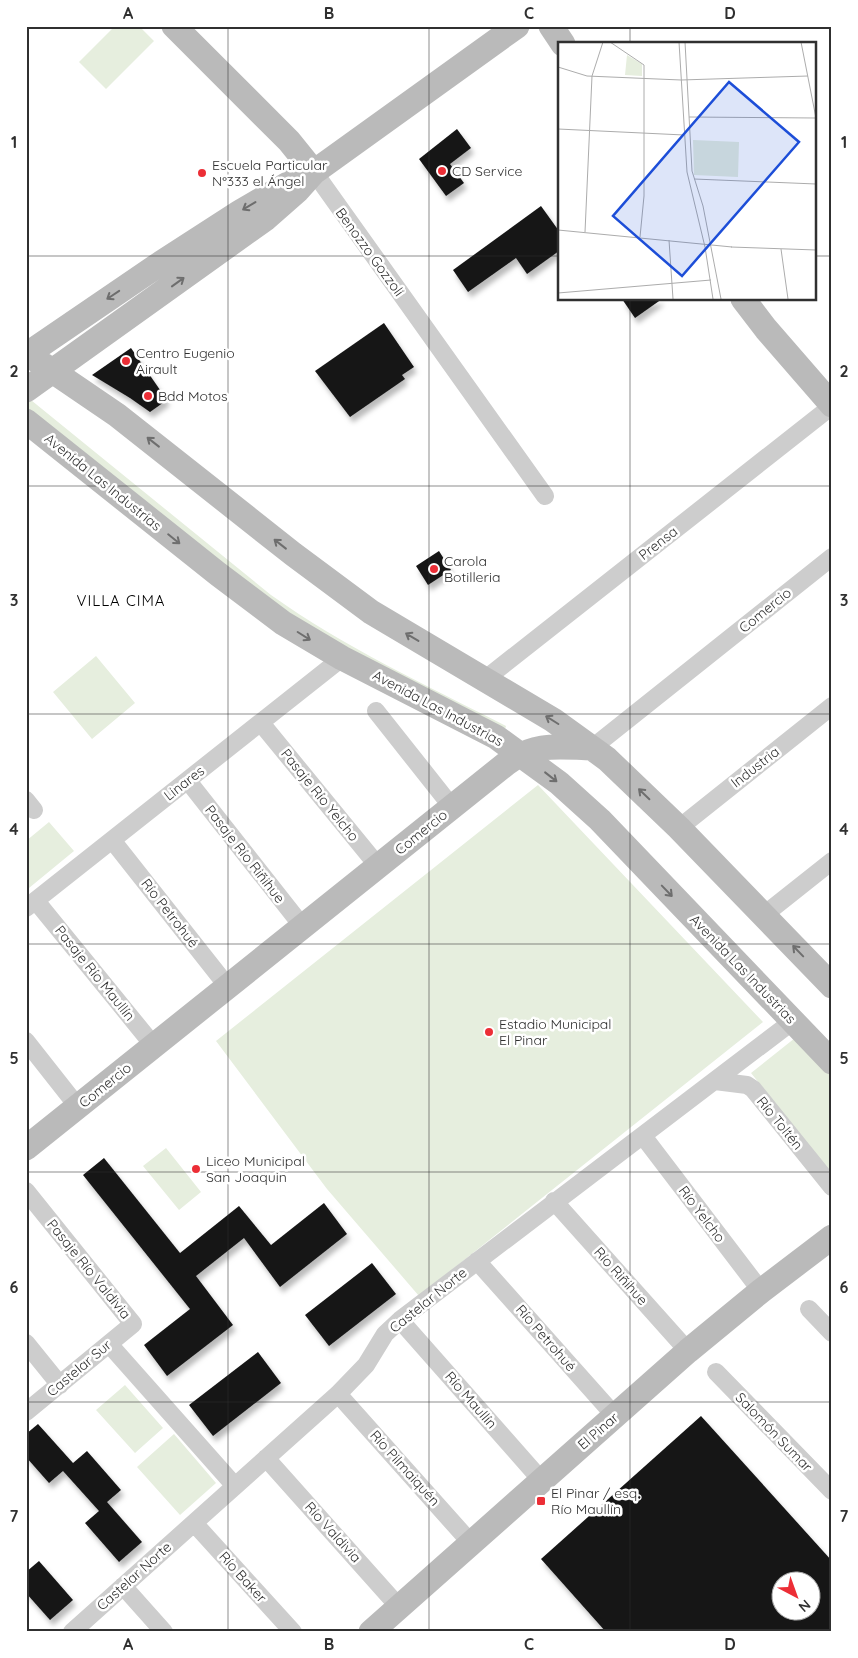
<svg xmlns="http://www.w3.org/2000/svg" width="858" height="1658" font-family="Quicksand,sans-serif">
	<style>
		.green { fill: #e6eede }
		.building { fill: #171717; fill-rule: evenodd; filter: url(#shadow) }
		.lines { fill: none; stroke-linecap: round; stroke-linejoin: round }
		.street { stroke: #cdcdcd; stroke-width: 18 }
		.secondary { stroke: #bababa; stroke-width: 25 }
		.oneway { stroke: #6e6e6e }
		.grid { fill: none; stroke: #303030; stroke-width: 1; stroke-opacity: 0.55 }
		.poi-dot { fill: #ec2e36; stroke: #fff; stroke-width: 2 }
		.labels { text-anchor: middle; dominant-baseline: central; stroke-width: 5; stroke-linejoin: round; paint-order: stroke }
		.poi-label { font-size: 14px; fill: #303030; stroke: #fff; text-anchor: start }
		.street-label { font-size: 14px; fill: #303030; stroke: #fff }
		.neighbourhood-label { font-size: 15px; letter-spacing: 1px; fill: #000; stroke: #fff }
		.inset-road { fill: none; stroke: #acacac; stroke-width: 1 }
		.view { fill: #1d4ed8; fill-opacity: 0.15; stroke: #1d4ed8; stroke-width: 2.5 }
		.inset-edge { fill: none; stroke: #303030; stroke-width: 2.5 }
		.neatline { fill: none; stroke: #303030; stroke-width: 2 }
		.grid-label { font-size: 16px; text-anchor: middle; font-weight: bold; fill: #303030 }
	</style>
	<defs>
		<filter id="shadow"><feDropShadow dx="3" dy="5.5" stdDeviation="2.5" flood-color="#0004"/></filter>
	</defs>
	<rect width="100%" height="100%" fill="#fff"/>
	<path class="green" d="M115 26H139L154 41 106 89 79 62Z
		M26 396 271 595C344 647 426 685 506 726L504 733 309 632 86 457 26 408Z
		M96 656 135 703 92 739 53 692Z
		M538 785 763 1022 419 1296 327 1189 216 1041Z
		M49 822 74 851 29 888 26 884V841Z
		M795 1038 832 1074V1174L751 1073Z
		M166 1148 201 1192 179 1210 143 1166Z
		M125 1385 163 1428 135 1453 96 1410Z
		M174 1434 216 1483 180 1515 137 1467Z"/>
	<path class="building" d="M457 129 471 148 450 164 464 183 446 196 419 159Z
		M541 206 559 231V251L527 274 516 258 468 292 453 270Z
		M622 299H662L635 318Z
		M384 323 414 367 402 375 405 379 350 417 315 371Z
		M131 348 167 400 150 412 130 398 92 375Z
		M439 551 451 570 428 585 416 566Z
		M104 1158 180 1253 239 1206 271 1245 324 1203 347 1234 280 1287 244 1238 196 1276 233 1325 167 1376 144 1345 190 1309 83 1175Z
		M372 1263 396 1294 329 1346 305 1315Z
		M258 1352 281 1383 213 1436 189 1405Z
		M701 1416 832 1561V1632H606L541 1559ZM780 1580H810V1610H780Z
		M38 1424 73 1463 87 1451 121 1490 107 1502 142 1542 119 1562 85 1523 99 1511 63 1471 49 1483 26 1457V1434Z
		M39 1561 73 1600 50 1620 26 1593V1572Z"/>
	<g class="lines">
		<path class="street" d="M314 172 545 496
			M484 680 832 406
			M376 711 452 807
			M261 723 378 866
			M592 748 832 557
			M188 781 303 927
			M26 800 34 810
			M679 828 832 706
			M112 840 228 987
			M36 901 154 1046
			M26 908 342 658
			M764 915 832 861
			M26 1041 78 1107
			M715 1081 747 1085 753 1089 832 1187
			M643 1136 761 1291
			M26 1191 133 1324 26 1412
			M554 1201 688 1351
			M477 1261 615 1416
			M809 1309 832 1333
			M400 1320 542 1481
			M26 1343 60 1385
			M109 1344 235 1486
			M716 1372 832 1491
			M338 1394 471 1543
			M266 1458 399 1607
			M194 1523 293 1632
			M123 1586 164 1632
			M72 1632 338 1394 366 1365 385 1334 400 1320 793 1021"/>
		<path class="secondary" d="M174 26 289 141 314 172
			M551 26 563 44
			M743 299 766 329 832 405
			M26 353 117 415 293 554 371 612 553 720 607 759 679 828 832 986
			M26 355 161 263 240 212 293 181
			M26 390 265 219 298 190 314 172 517 26
			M26 421 218 574 283 623 342 658 496 737 559 783 600 820 832 1062
			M26 1148 507 763C537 742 558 747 592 748
			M371 1632 688 1351 761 1291 832 1237"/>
	</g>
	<defs><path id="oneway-shaft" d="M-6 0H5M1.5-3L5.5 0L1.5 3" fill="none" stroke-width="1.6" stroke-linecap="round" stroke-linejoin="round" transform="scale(1.25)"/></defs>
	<g class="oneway">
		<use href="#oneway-shaft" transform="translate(249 206) rotate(149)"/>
		<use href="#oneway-shaft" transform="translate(178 282) rotate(-36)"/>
		<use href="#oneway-shaft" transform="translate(113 295) rotate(146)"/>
		<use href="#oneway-shaft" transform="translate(153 442) rotate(-142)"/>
		<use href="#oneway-shaft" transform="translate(174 539) rotate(39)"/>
		<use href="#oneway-shaft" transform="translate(280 544) rotate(-142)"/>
		<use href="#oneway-shaft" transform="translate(304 636) rotate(32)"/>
		<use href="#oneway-shaft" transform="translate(412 637) rotate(-149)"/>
		<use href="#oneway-shaft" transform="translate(552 720) rotate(-148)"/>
		<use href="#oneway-shaft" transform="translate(551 777) rotate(38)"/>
		<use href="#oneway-shaft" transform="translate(644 794) rotate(-136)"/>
		<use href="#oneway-shaft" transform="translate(667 891) rotate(46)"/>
		<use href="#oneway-shaft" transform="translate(798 951) rotate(-134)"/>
	</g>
	<path class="grid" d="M228 26V1632M429 26V1632M630 26V44M26 256H559M814 256H832M630 299V1632M26 486H832M26 714H832M26 944H832M26 1172H832M26 1402H832"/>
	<g class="poi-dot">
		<circle cx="442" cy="171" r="5"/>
		<circle cx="202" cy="173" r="5"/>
		<circle cx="126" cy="361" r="5"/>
		<circle cx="148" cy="396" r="5"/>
		<circle cx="434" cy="569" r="5"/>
		<circle cx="489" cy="1032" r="5"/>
		<circle cx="196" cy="1169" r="5"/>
		<rect x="536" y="1496" width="10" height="10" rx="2.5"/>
	</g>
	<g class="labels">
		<g class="poi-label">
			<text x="212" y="165">Escuela Particular<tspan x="212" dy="16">N°333 el Ángel</tspan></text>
			<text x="452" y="171">CD Service</text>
			<text x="136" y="353">Centro Eugenio<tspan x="136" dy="16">Airault</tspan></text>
			<text x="158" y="396">Bdd Motos</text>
			<text x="444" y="561">Carola<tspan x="444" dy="16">Botilleria</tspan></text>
			<text x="499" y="1024">Estadio Municipal<tspan x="499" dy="16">El Pinar</tspan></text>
			<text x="206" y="1161">Liceo Municipal<tspan x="206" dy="16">San Joaquin</tspan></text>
			<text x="551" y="1493">El Pinar / esq.<tspan x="551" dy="16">Río Maullín</tspan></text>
		</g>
		<g class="street-label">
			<text transform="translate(370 252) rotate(54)">Benozzo Gozzoli</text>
			<text transform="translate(103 482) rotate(39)">Avenida Las Industrias</text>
			<text transform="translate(658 543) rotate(-38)">Prensa</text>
			<text transform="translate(765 610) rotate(-39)">Comercio</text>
			<text transform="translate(438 708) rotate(28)">Avenida Las Industrias</text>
			<text transform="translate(755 767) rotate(-38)">Industria</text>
			<text transform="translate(184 783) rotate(-38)">Linares</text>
			<text transform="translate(320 795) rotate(51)">Pasaje Río Yelcho</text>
			<text transform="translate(421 832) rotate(-39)">Comercio</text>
			<text transform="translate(245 854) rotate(52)">Pasaje Río Riñihue</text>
			<text transform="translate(170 913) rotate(52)">Río Petrohué</text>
			<text transform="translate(743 969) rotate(46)">Avenida Las Industrias</text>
			<text transform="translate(95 973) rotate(51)">Pasaje Río Maullín</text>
			<text transform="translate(105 1085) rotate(-39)">Comercio</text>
			<text transform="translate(780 1123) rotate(51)">Río Toltén</text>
			<text transform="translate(702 1214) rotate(53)">Río Yelcho</text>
			<text transform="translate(89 1269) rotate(51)">Pasaje Río Valdivia</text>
			<text transform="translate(621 1276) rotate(48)">Río Riñihue</text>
			<text transform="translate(428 1300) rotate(-39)">Castelar Norte</text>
			<text transform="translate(546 1338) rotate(49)">Río Petrohué</text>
			<text transform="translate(79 1368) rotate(-40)">Castelar Sur</text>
			<text transform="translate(471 1400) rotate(49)">Río Maullín</text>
			<text transform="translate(598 1431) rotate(-41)">El Pinar</text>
			<text transform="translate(774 1432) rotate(46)">Salomón Sumar</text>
			<text transform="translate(405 1468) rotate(48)">Río Pilmaiquén</text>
			<text transform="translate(333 1532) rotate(48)">Río Valdivia</text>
			<text transform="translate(134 1576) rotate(-42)">Castelar Norte</text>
			<text transform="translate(243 1577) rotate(48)">Río Baker</text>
		</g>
		<g class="neighbourhood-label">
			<text x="121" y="600">VILLA CIMA</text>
		</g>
	</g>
	<g transform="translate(558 42)">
		<rect width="258" height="258" fill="#fff"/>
		<path d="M69 13 84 22V34L67 33ZM135 98 181 100 180 135 136 133Z" fill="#e6eede"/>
		<path class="inset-road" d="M52 0 86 23V154L82 195M121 0 129 130 147 205 155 257M127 0 134 129 145 164 163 257M243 0 258 76M0 25 29 34 123 38 250 34M131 75 258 76M0 87 126 93M136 137 258 142M0 188 174 205M27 190 34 34 45 0M111 198 115 257M173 205 258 208M223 207 230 257M0 251 153 238"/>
		<path class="view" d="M171 40 241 100 124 234 55 174Z"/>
		<rect width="258" height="258" class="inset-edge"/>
	</g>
	<rect width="858" height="1658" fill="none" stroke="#ffffff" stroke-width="55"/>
	<g transform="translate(796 1596) rotate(139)"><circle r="24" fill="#ffffff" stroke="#acacac"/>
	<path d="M0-4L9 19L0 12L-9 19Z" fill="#ec2e36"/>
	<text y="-8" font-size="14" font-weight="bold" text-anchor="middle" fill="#303030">N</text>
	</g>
	<rect x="28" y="28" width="802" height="1602" class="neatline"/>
	<g class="grid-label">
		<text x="128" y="19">A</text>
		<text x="329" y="19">B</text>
		<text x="529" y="19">C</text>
		<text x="730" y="19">D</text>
		<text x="14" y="148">1</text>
		<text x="844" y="148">1</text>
		<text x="14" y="377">2</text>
		<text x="844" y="377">2</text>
		<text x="14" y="606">3</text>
		<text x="844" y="606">3</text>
		<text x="14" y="835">4</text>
		<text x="844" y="835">4</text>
		<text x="14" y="1064">5</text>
		<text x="844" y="1064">5</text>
		<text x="14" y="1293">6</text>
		<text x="844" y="1293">6</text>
		<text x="14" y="1522">7</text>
		<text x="844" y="1522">7</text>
		<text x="128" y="1650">A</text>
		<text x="329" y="1650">B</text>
		<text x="529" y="1650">C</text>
		<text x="730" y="1650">D</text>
	</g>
</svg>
